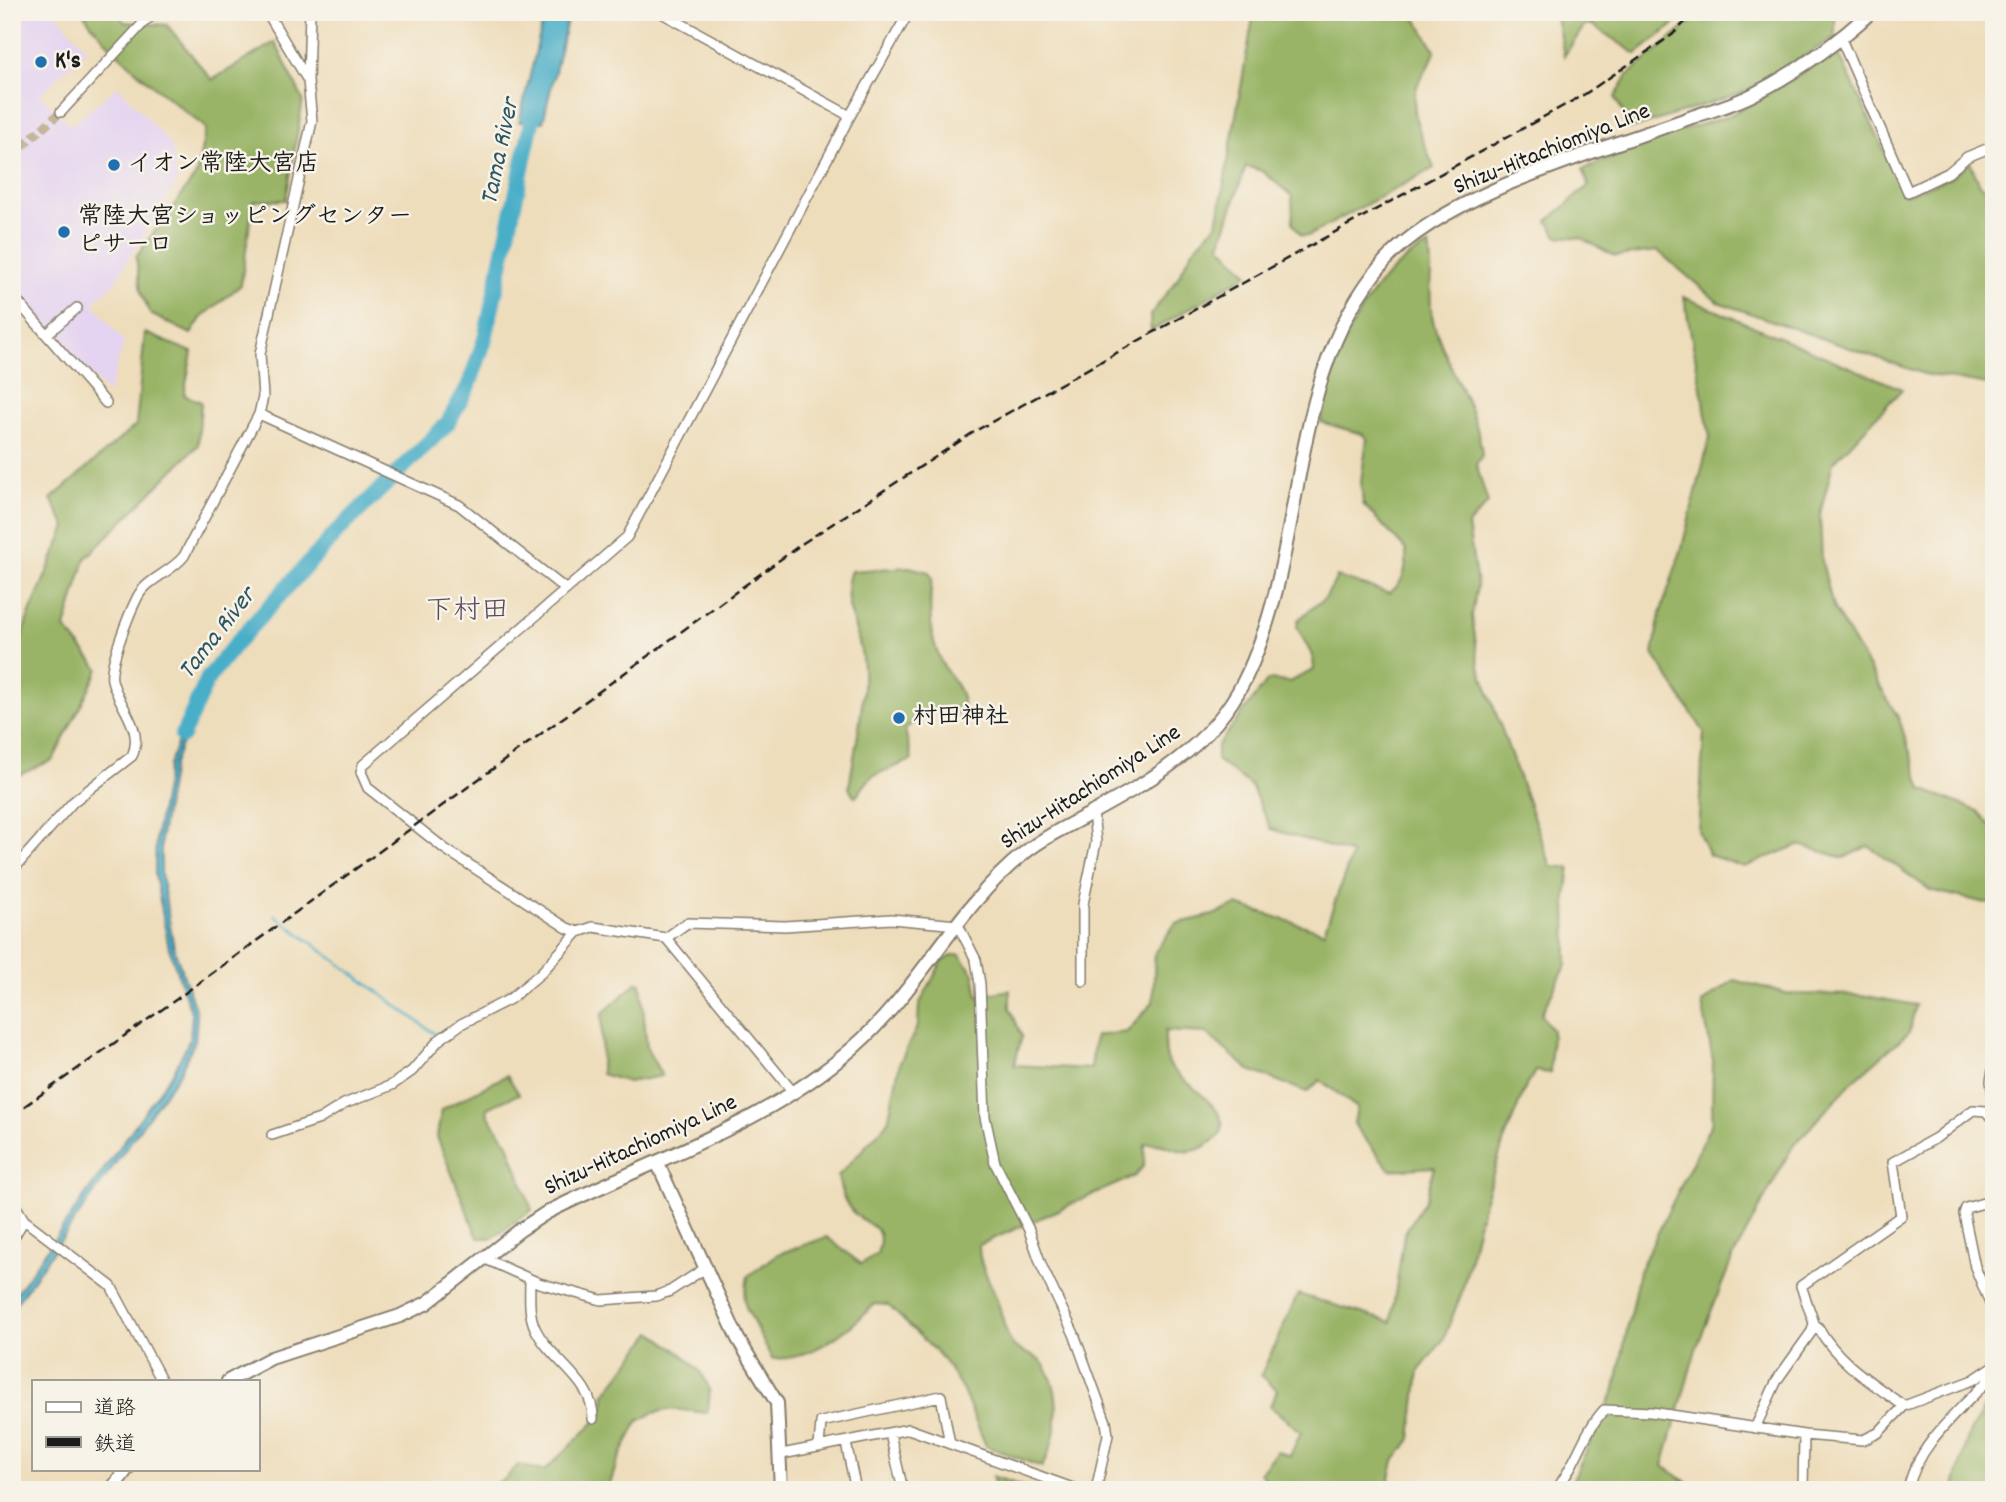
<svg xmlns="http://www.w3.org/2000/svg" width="2006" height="1502" font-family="Dekko,'Klee One',sans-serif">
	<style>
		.built { fill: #e4d3f1 }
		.forest { fill: #99b466; stroke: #5a6841; stroke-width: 2 }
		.water { fill: #48aec8; stroke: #326572; stroke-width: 2 }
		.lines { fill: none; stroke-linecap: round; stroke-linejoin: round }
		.stream { stroke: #48aec8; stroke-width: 2.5 }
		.river { stroke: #48aec8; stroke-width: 16 }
		.street-tunnel { stroke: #c4b69b; stroke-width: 9; stroke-dasharray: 9 4.5; stroke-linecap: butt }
		.street-casing { stroke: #857c6c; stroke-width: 12 }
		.secondary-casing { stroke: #857c6c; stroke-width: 16 }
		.street { stroke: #fff; stroke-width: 9 }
		.secondary { stroke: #fff; stroke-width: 12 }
		.rail { stroke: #1c1c1c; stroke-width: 2.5; stroke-dasharray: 10 5; stroke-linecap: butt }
		.poi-dot { fill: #1f6fb2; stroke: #f7f3e8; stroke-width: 2.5 }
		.labels { text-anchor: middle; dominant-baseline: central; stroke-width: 5; stroke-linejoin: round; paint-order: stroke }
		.poi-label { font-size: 24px; font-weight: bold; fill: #1c1c1c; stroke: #f7f3e8; text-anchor: start }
		.street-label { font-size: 24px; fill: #1c1c1c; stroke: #f7f3e8 }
		.water-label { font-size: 26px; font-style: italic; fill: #2e5661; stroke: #f7f3e8 }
		.quarter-label { font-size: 28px; fill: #5a4b5d; stroke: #f7f3e8 }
	</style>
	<rect width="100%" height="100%" fill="#f7f3e8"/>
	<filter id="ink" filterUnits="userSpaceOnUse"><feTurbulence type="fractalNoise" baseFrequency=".0143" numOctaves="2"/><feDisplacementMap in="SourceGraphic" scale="14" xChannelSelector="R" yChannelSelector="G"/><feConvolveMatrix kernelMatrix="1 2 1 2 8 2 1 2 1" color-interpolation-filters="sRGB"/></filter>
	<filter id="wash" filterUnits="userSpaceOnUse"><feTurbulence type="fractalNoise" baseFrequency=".00686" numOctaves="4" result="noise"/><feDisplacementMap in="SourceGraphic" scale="28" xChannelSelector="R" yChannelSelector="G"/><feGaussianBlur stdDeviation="1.57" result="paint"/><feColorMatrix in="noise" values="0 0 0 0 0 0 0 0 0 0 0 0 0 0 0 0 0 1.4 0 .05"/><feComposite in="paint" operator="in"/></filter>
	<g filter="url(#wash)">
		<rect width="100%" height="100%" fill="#edb"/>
		<path class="built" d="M12 12H55L87 50 40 94 71 126 118 86 172 146 177 181 113 284 93 303 124 342 108 394 12 283V166L16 162 12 158Z"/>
		<path class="forest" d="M82 12H119L124 22 167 25 212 80 275 42 303 100 286 200 253 201 241 285 202 317 191 334 150 314 141 292 136 257 196 175 206 128C161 92 116 59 82 12Z
			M1254 12H1412L1435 50C1433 63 1423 71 1418 84 1407 112 1424 142 1434 168L1308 236 1301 235 1293 223 1292 196 1262 171 1246 166 1220 245 1248 274 1151 331 1150 315 1176 281 1193 250 1217 224Z
			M1555 12H1690L1636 54 1592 25H1585L1564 56Z
			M1703 12H1835V37L1747 91 1631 129 1615 97 1628 75Z
			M1837 50 1905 195 1949 178 1970 162 1980 185 1994 194V386L1924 374 1718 302 1658 251 1615 256 1581 238 1557 236 1548 221 1589 185 1583 169 1666 135 1728 116 1759 100Z
			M1429 245C1434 270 1427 296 1433 320 1445 367 1479 408 1482 456L1476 464 1488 503 1468 525 1477 585 1472 616 1479 666 1551 866 1570 868 1566 897 1567 964 1541 1014 1552 1030 1550 1073 1536 1071 1527 1084 1505 1138 1482 1208 1462 1292 1443 1340 1419 1371 1411 1439 1394 1461 1387 1490H1274L1260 1473 1277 1451 1290 1456 1301 1432 1270 1406 1277 1390 1261 1375 1298 1294 1391 1322 1404 1234 1426 1199 1434 1167 1390 1170 1357 1129 1354 1123 1357 1108 1320 1080 1307 1092 1249 1070 1206 1033 1165 1031C1165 1044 1164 1058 1172 1068 1185 1085 1247 1119 1212 1142 1205 1146 1200 1150 1192 1151 1177 1154 1164 1141 1145 1144L1144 1165 1135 1176 979 1245C978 1266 991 1281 997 1300 1002 1313 1004 1329 1010 1341 1018 1355 1035 1352 1044 1365 1064 1393 1058 1439 1042 1467L986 1446 963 1391 943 1359 888 1305 875 1304C849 1330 810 1361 772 1359L746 1307 744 1299 748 1276 778 1254 827 1237 861 1264 877 1254C887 1223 869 1229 853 1212 844 1203 840 1188 838 1176L888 1122 900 1062 918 1025 919 1005 942 961 954 955H960L974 974 978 996 1010 990V1008L1022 1036 1014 1065 1091 1069 1095 1036 1127 1032 1153 1002 1155 952 1175 924 1213 915 1237 905 1324 932 1352 854 1271 829 1251 786 1217 760V746L1268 680 1289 682 1314 670 1313 657 1297 627 1298 620 1326 597 1337 577 1388 593C1404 585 1407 567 1406 550L1363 504 1361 481 1367 439 1362 434 1321 422C1335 353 1362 279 1429 245Z
			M1684 297 1902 389 1833 463 1820 514 1822 562 1833 607 1899 719 1922 789 1978 811 1994 830V905L1930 890 1868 846 1844 858 1799 845 1744 867 1709 855 1698 831 1704 732 1653 654 1660 614 1681 551 1710 437Z
			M145 333 192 352 184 395 201 402 198 445 85 559 65 628 99 669 53 760 12 778V672L27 620 66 527 51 499 136 425Z
			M909 567 929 572 932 578C929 603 929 636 940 659 947 677 963 685 963 707L959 713C948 715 937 709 926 709L905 730 912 760 872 776 855 797 849 788C855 744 870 690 860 646 854 621 841 595 851 571Z
			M1734 980 1790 994 1861 995 1916 1005 1909 1032 1851 1083 1793 1146 1733 1257 1696 1349 1663 1466 1699 1490H1568L1615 1389 1639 1271 1712 1122 1713 1061 1702 1003Z
			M637 982 641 983 647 1049 662 1076 628 1082 601 1074 602 1014Z
			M507 1075 519 1094 487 1108 488 1115 508 1144 532 1210 492 1238H478L437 1137 441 1110Z
			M652 1332C671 1347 703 1365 709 1389 711 1396 708 1406 707 1413L673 1409 653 1413 638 1421 617 1463 608 1490H479L504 1480 518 1465 544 1471 603 1414 605 1394Z
			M1994 1391V1490H1953L1969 1434Z
			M992 1476 1033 1490H996Z"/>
		<path class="water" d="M545 12H569L543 122H519Z
			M187 717 191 719 173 766 161 836V874L174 948 197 1015 195 1041 180 1072 12 1309V1299L175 1069 190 1039 192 1015 169 948 155 875 156 836 169 765Z"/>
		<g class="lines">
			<path class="stream" d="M274 915 435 1034"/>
			<path class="river" d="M182 736 208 678 238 641 336 533 447 424 469 385 485 339 536 103"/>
		</g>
	</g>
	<g filter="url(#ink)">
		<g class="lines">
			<path class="street-tunnel" d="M12 155 61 112"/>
			<defs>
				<path id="street" d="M267 12 307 79
					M660 12 850 116
					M1841 39 1908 192 1948 173 1967 157 1994 146
					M61 112 146 20 158 12
					M12 295 106 403
					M47 334 77 308
					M259 414 459 505 564 588
					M12 871 73 802 132 756C145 729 118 706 112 680 109 664 129 614 137 598 146 579 172 572 184 556L259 414 263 397 260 354 312 121 308 81 310 12
					M578 932 567 928 445 849 368 788 361 772 363 765 627 537 850 116 909 12
					M666 938 687 923 785 926 891 919 958 925 976 960 980 984 985 1117 995 1163 1029 1230 1042 1267 1074 1334 1106 1422 1108 1435 1096 1490
					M1083 981V904L1096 842 1093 812
					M1994 1065 1991 1081 1994 1103
					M272 1135 320 1119 344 1104 392 1085 412 1071 439 1040 461 1024 510 999 541 973 578 932 593 927 666 938 793 1092
					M12 1194 15 1205 24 1220 111 1286 162 1381
					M1994 1200 1966 1208 1964 1214 1975 1267 1994 1313
					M12 1240 24 1220
					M483 1258 539 1283 601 1300 656 1296 670 1291 707 1267
					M530 1279C530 1295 528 1313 535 1328 551 1362 594 1380 593 1419
					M1814 1326 1818 1327C1838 1363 1872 1383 1904 1406
					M1755 1428 1777 1380 1812 1331 1814 1323 1801 1286 1901 1216 1893 1162 1936 1138 1973 1110 1986 1111 1994 1121
					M890 1434 903 1490
					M846 1443 856 1490
					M819 1447 821 1422 941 1396 950 1444
					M782 1454 909 1429 1078 1490
					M1556 1490C1576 1465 1583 1433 1604 1410L1651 1412 1804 1435 1863 1440 1878 1433 1904 1406 1973 1380 1994 1366
					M1803 1490 1804 1435
					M1908 1490C1917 1443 1963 1408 1994 1374"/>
				<path id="secondary" d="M657 1162 738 1339 777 1403 781 1490
					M228 1381 271 1358 400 1316 427 1303 520 1230 546 1213C650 1160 765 1126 854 1047 919 990 956 908 1023 854 1043 838 1065 827 1088 815 1150 781 1211 747 1244 681 1310 548 1283 377 1384 262 1445 192 1604 150 1692 117 1713 110 1735 104 1754 94 1797 72 1836 44 1871 12
					M111 1490 127 1469"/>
			</defs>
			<use href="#street" class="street-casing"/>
			<use href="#secondary" class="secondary-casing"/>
			<use href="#street" class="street"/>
			<use href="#secondary" class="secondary"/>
			<path class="rail" d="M12 1115 174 1001 803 543 977 430 1585 94 1672 35 1695 12"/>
		</g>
	</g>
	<g class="poi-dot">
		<circle cx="41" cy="62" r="7"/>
		<circle cx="114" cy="165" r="7"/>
		<circle cx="64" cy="232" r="7"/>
		<circle cx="899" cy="718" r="7"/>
	</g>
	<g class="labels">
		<g class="poi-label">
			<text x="55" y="62">K's</text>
			<text x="128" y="165">イオン常陸大宮店</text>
			<text x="78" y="218">常陸大宮ショッピングセンター<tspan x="78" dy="28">ピサーロ</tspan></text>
			<text x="913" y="718">村田神社</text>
		</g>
		<g class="street-label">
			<text transform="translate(1552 150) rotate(-22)">Shizu-Hitachiomiya Line</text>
			<text transform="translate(1091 788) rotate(-33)">Shizu-Hitachiomiya Line</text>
			<text transform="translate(641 1146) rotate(-25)">Shizu-Hitachiomiya Line</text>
		</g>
		<g class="water-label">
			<text transform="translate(501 152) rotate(-78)">Tama River</text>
			<text transform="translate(218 634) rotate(-52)">Tama River</text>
		</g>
		<g class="quarter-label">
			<text x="467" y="613">下村田</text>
		</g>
	</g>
	<rect width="2006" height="1502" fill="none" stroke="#f7f3e8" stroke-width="42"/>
	<rect x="32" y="1380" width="228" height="91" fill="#f7f3e8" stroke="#9f9d96" stroke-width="2"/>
	<rect x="46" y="1402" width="35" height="10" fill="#ffffff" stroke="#9f9d96" stroke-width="2"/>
	<text x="94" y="1414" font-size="21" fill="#1c1c1c">道路</text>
	<rect x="46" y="1437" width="35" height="10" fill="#1c1c1c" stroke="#9f9d96" stroke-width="2"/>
	<text x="94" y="1450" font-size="21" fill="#1c1c1c">鉄道</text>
</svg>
